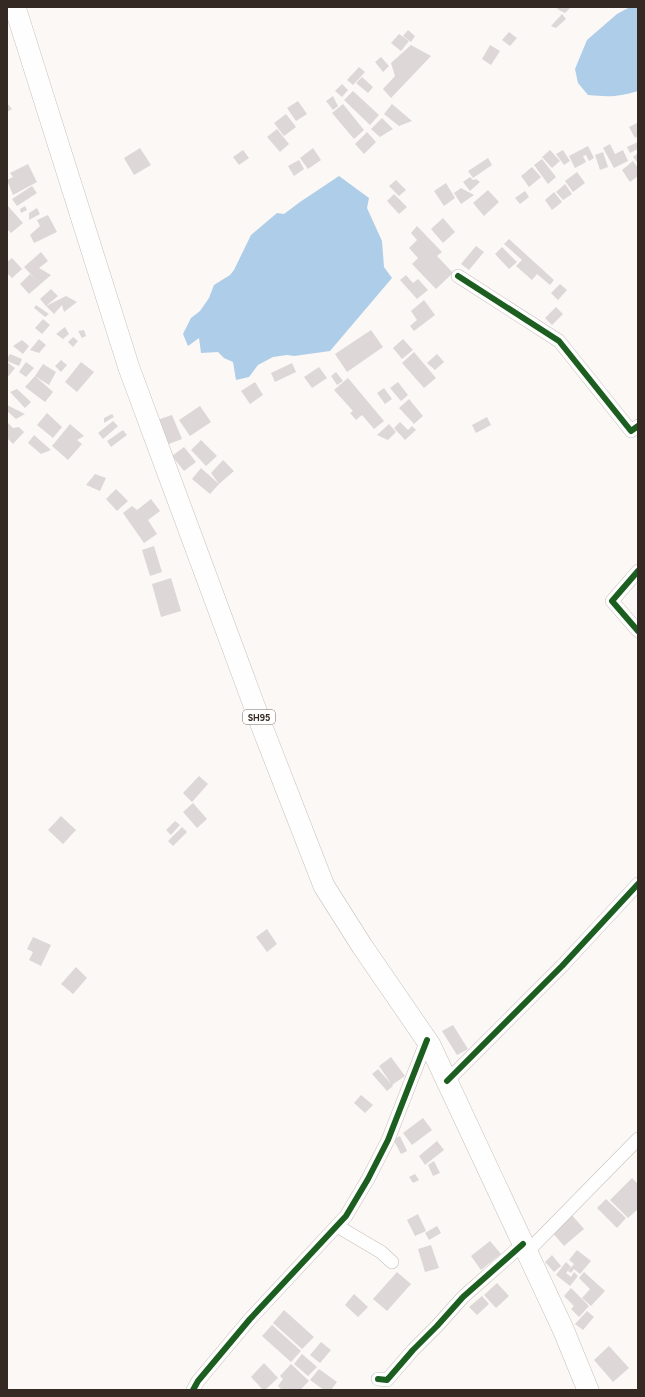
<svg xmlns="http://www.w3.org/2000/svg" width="645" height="1397" font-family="Figtree,sans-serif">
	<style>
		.water { fill: #aecde8 }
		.building { fill: #ded7d8 }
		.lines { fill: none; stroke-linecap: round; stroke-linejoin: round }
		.street-casing { stroke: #c7c0bb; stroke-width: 14 }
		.primary-casing { stroke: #c7c0bb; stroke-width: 22 }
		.street { stroke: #fefefe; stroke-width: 13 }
		.primary { stroke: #fefefe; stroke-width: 21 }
		.cycleway-casing { stroke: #fff; stroke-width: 8 }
		.cycleway { stroke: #1b5e20; stroke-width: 6 }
		.labels { text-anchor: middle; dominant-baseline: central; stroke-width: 3; stroke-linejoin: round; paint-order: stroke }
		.shield { fill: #fff; stroke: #726a65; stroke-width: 1 }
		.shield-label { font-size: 9px; font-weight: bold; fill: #352a23 }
	</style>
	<rect width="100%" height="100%" fill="#fbf8f5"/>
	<path class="water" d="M630 7H638V91C618 97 609 97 588 95L578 83 575 69 587 40 617 14Z
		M339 176 369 198 367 208 382 241 384 267 392 278 330 351 294 356 287 355 273 357 258 365 249 377 236 380 233 362 224 358 218 352 201 353 199 338 188 346 183 334 191 318 200 311 209 298 214 285 230 275 234 270 251 235 277 213 284 214 300 202Z"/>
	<path class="building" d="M559 7H571L565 13 557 9Z
		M562 14 566 19 556 28 551 26Z
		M408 30 415 36 411 42 403 36Z
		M509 32 517 38 510 46 502 40Z
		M399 34 409 41 401 51 391 43Z
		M411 45 431 56 391 98 383 89 395 76 391 63Z
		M490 45 500 51 491 65 482 59Z
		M381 57 389 66 383 72 375 62Z
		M359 67 365 72 353 85 347 80Z
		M362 77 373 87 368 93 356 83Z
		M342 84 348 90 342 97 335 91Z
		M353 91 379 115 370 125 344 100Z
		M333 96 338 106 333 110 326 101Z
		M298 101 307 114 296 121 287 108Z
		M7 103 12 109 7 112Z
		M343 104 364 130 354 139 332 113Z
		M392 104 412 121 399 126 384 114Z
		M286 114 296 127 284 136 274 123Z
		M382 118 393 129 380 137 371 129Z
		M637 123 638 136 635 138 629 127Z
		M277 129 289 144 280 152 267 137Z
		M367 132 376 142 364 154 355 144Z
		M638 142V149L630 153 627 147Z
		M610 144 615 154 623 150 628 161 614 168 603 148Z
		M588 146 594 158 589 161 586 155 583 156 586 162 575 168 569 156Z
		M140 148 151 165 134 175 124 158Z
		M313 148 321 160 308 169 300 158Z
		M243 150 249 158 239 165 233 157Z
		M550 150 560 161 552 168 542 157Z
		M563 150 570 161 564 165 556 154Z
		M603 152 608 167 600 170 595 155Z
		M638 153V163L633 157Z
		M488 158 492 165 473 178 468 171Z
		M542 159 556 177 548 184 534 165Z
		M299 160 304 169 294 176 288 166Z
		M633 161 638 168V176L630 182 622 170Z
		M28 164 37 182 13 195 7 180 13 177 10 173Z
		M532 167 541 177 529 187 521 176Z
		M577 172 585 183 573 192 565 181Z
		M470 177 473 180 476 179 480 182 470 191 463 182Z
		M396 180 406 190 399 196 389 186Z
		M446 183 455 198 444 206 434 191Z
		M565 184 572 194 563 200 556 192Z
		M32 186 37 193 17 206 12 199Z
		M461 188 474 195 461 204 454 193Z
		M488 190 499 202 484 216 473 203Z
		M525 191 529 197 520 204 515 198Z
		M554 192 562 202 552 210 545 200Z
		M394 194 407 207 399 214 387 201Z
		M8 206 23 223 11 233 7 229V207Z
		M25 206 27 210 21 213 20 209Z
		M37 208 40 214 29 220V213Z
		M48 215 57 232 34 243 30 235 40 226 37 220Z
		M443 218 455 232 443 243 431 229Z
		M417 226 442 252 437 256 453 273 436 289 412 264 418 258 409 248 417 240 411 233Z
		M509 239 554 280 550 285 537 274 532 280 516 266 522 260 504 244Z
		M476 246 484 252 469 270 461 264Z
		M502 247 517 262 509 269 495 254Z
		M41 252 48 261 39 268 51 275 29 294 20 284 30 274 36 280 24 267Z
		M12 258 22 269 12 278 7 273V262Z
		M406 275 413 283 418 279 428 290 417 299 400 280Z
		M560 284 567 290 558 300 551 293Z
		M51 289 58 296 46 306 40 299Z
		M66 296 77 302 64 312 62 305 54 314 46 306Z
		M424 300 435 315 414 331 410 326 417 320 411 311Z
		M36 305 49 314 45 317 34 308Z
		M556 307 563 314 552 325 545 318Z
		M43 319 50 325 42 334 35 328Z
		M65 327 69 334 63 339 56 334Z
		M84 330 86 336 82 338 78 331Z
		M371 330 383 347 347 372 335 354Z
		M73 337 78 341 73 347 68 342Z
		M39 339 46 345 39 353 30 350Z
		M403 339 413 350 402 359 393 348Z
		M22 340 29 346 23 354 13 346Z
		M414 352 436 378 424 388 402 363Z
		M10 354 22 359 19 366 7 361V358Z
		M437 354 444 362 435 370 427 363Z
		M61 360 67 365 61 372 55 366Z
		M7 362 15 368 7 378Z
		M26 362 34 368 26 377 19 372Z
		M81 362 94 372 77 392 65 382Z
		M292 363 296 372 275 382 271 373Z
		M43 364 56 372 49 385 35 376 53 392 45 402 25 387 35 376Z
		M319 367 327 378 312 388 304 377Z
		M336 372 343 381 337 385 331 376Z
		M348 378 384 421 374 429 362 415 356 420 350 413 353 411 334 390Z
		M255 382 263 395 250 404 241 391Z
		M398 382 408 395 401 401 390 388Z
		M384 388 392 399 385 404 377 393Z
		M17 389 31 402 25 408 10 392Z
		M409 399 423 416 414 424 399 408Z
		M7 405 25 414 16 419 7 411Z
		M200 406 211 422 190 436 179 420Z
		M47 413 62 427 53 438 37 425Z
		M112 414 114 417 104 423V418Z
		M172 415 182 439 166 445 157 420Z
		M487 417 491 425 476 433 472 425Z
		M113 421 118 426 103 439 98 433Z
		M7 422 13 428 19 427 24 432 13 444 7 438Z
		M400 422 408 430 412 426 416 430 405 440 394 428Z
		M70 424 84 436 77 440 82 444 68 460 52 446Z
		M389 424 396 432 388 440 377 435Z
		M123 430 127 435 111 447 107 441Z
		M34 435 51 450 41 454 28 443Z
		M201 440 217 456 206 466 191 450Z
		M184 447 196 462 184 471 172 456Z
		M223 460 234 471 219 484 210 494 192 479 201 468 219 484 211 473Z
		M95 474 106 478 100 491 86 485Z
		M116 489 128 501 117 511 106 499Z
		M151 499 160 511 148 520 157 534 144 543 123 513 132 506 137 510Z
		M154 546 162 572 150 576 142 550Z
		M171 578 181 611 161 617 152 584Z
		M199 776 208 784 192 802 183 793Z
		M193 803 207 819 197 828 183 812Z
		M61 816 76 830 63 844 48 830Z
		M175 821 180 825 171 835 166 830Z
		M182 827 187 832 173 846 168 841Z
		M267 929 277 944 267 952 256 937Z
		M33 937 51 945 41 966 29 960 33 952 27 949Z
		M76 967 87 978 73 994 61 984Z
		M453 1025 468 1049 457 1055 442 1031Z
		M391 1057 405 1076 392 1085 379 1066Z
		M378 1069 393 1086 387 1091 372 1074Z
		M361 1095 373 1105 365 1113 354 1103Z
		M423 1118 432 1130 412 1145 403 1133Z
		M400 1136 407 1151 401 1154 393 1139Z
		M437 1141 444 1150 425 1165 419 1156Z
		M434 1161 440 1173 433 1176 428 1165Z
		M415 1174 419 1180 413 1183 409 1177Z
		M632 1178 638 1184V1209L628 1218 610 1200Z
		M606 1199 626 1218 617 1228 597 1208Z
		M418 1214 426 1231 415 1236 407 1220Z
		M571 1214 584 1229 564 1246 551 1231Z
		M437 1226 441 1233 429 1240 425 1233Z
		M490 1241 501 1254 481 1270 471 1256Z
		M431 1245 439 1268 425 1272 418 1249Z
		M577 1250 591 1261 580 1274 574 1269 571 1273 568 1271 574 1264 569 1260Z
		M552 1255 561 1266 554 1272 545 1262Z
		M566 1262 571 1267 566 1273 571 1277 574 1272 578 1276 570 1286 556 1275Z
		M397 1272 411 1284 387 1311 373 1299Z
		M584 1272 605 1291 591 1306 582 1298 590 1289 579 1278Z
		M497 1283 509 1296 496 1308 484 1295Z
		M571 1288 589 1306 579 1317 571 1309 574 1306 564 1296Z
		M354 1294 368 1307 358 1317 345 1305Z
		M482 1296 489 1304 477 1315 469 1307Z
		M284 1310 314 1337 302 1349 273 1323Z
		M587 1311 594 1317 583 1330 575 1324Z
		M272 1325 301 1351 291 1362 262 1336Z
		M321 1342 331 1350 320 1363 310 1355Z
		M609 1346 629 1368 613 1382 594 1360Z
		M302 1354 317 1367 308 1376 294 1364Z
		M264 1363 278 1378 265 1390H263L251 1377Z
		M291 1364 309 1381 300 1390H282L278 1386 283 1379 280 1376Z
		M319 1369 337 1382 331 1390H324L310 1380Z"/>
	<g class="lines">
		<defs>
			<path id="street" d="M458 276 559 341 631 431 638 426
				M638 571 612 601 638 631
				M447 1081 562 966 638 884
				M337 1226 381 1252 392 1262
				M527 1252 638 1139
				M378 1379 387 1380 413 1350 437 1326 463 1297 523 1244
				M193 1390 198 1381 250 1319 346 1216 368 1179 388 1140 427 1040"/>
			<path id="primary" d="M15 7 129 368 264 732 324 886 362 946 430 1045 563 1329 588 1390"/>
		</defs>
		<use href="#street" class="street-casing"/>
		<use href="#primary" class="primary-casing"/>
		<use href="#street" class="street"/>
		<use href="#primary" class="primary"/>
		<defs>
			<path id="cycleway" d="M458 276 559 341 631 431 638 426
				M638 571 612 601 638 631
				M447 1081 562 966 638 884
				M378 1379 387 1380 413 1350 437 1326 463 1297 523 1244
				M193 1390 198 1381 250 1319 346 1216 368 1179 388 1140 427 1040"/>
		</defs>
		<use href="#cycleway" class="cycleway-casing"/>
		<use href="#cycleway" class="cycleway"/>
	</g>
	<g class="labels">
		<rect class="shield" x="243" y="710" width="32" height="14" rx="3"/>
		<g class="shield-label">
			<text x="259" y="717">SH95</text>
		</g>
	</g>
	<rect width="645" height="1397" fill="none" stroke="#352a23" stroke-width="16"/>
</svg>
